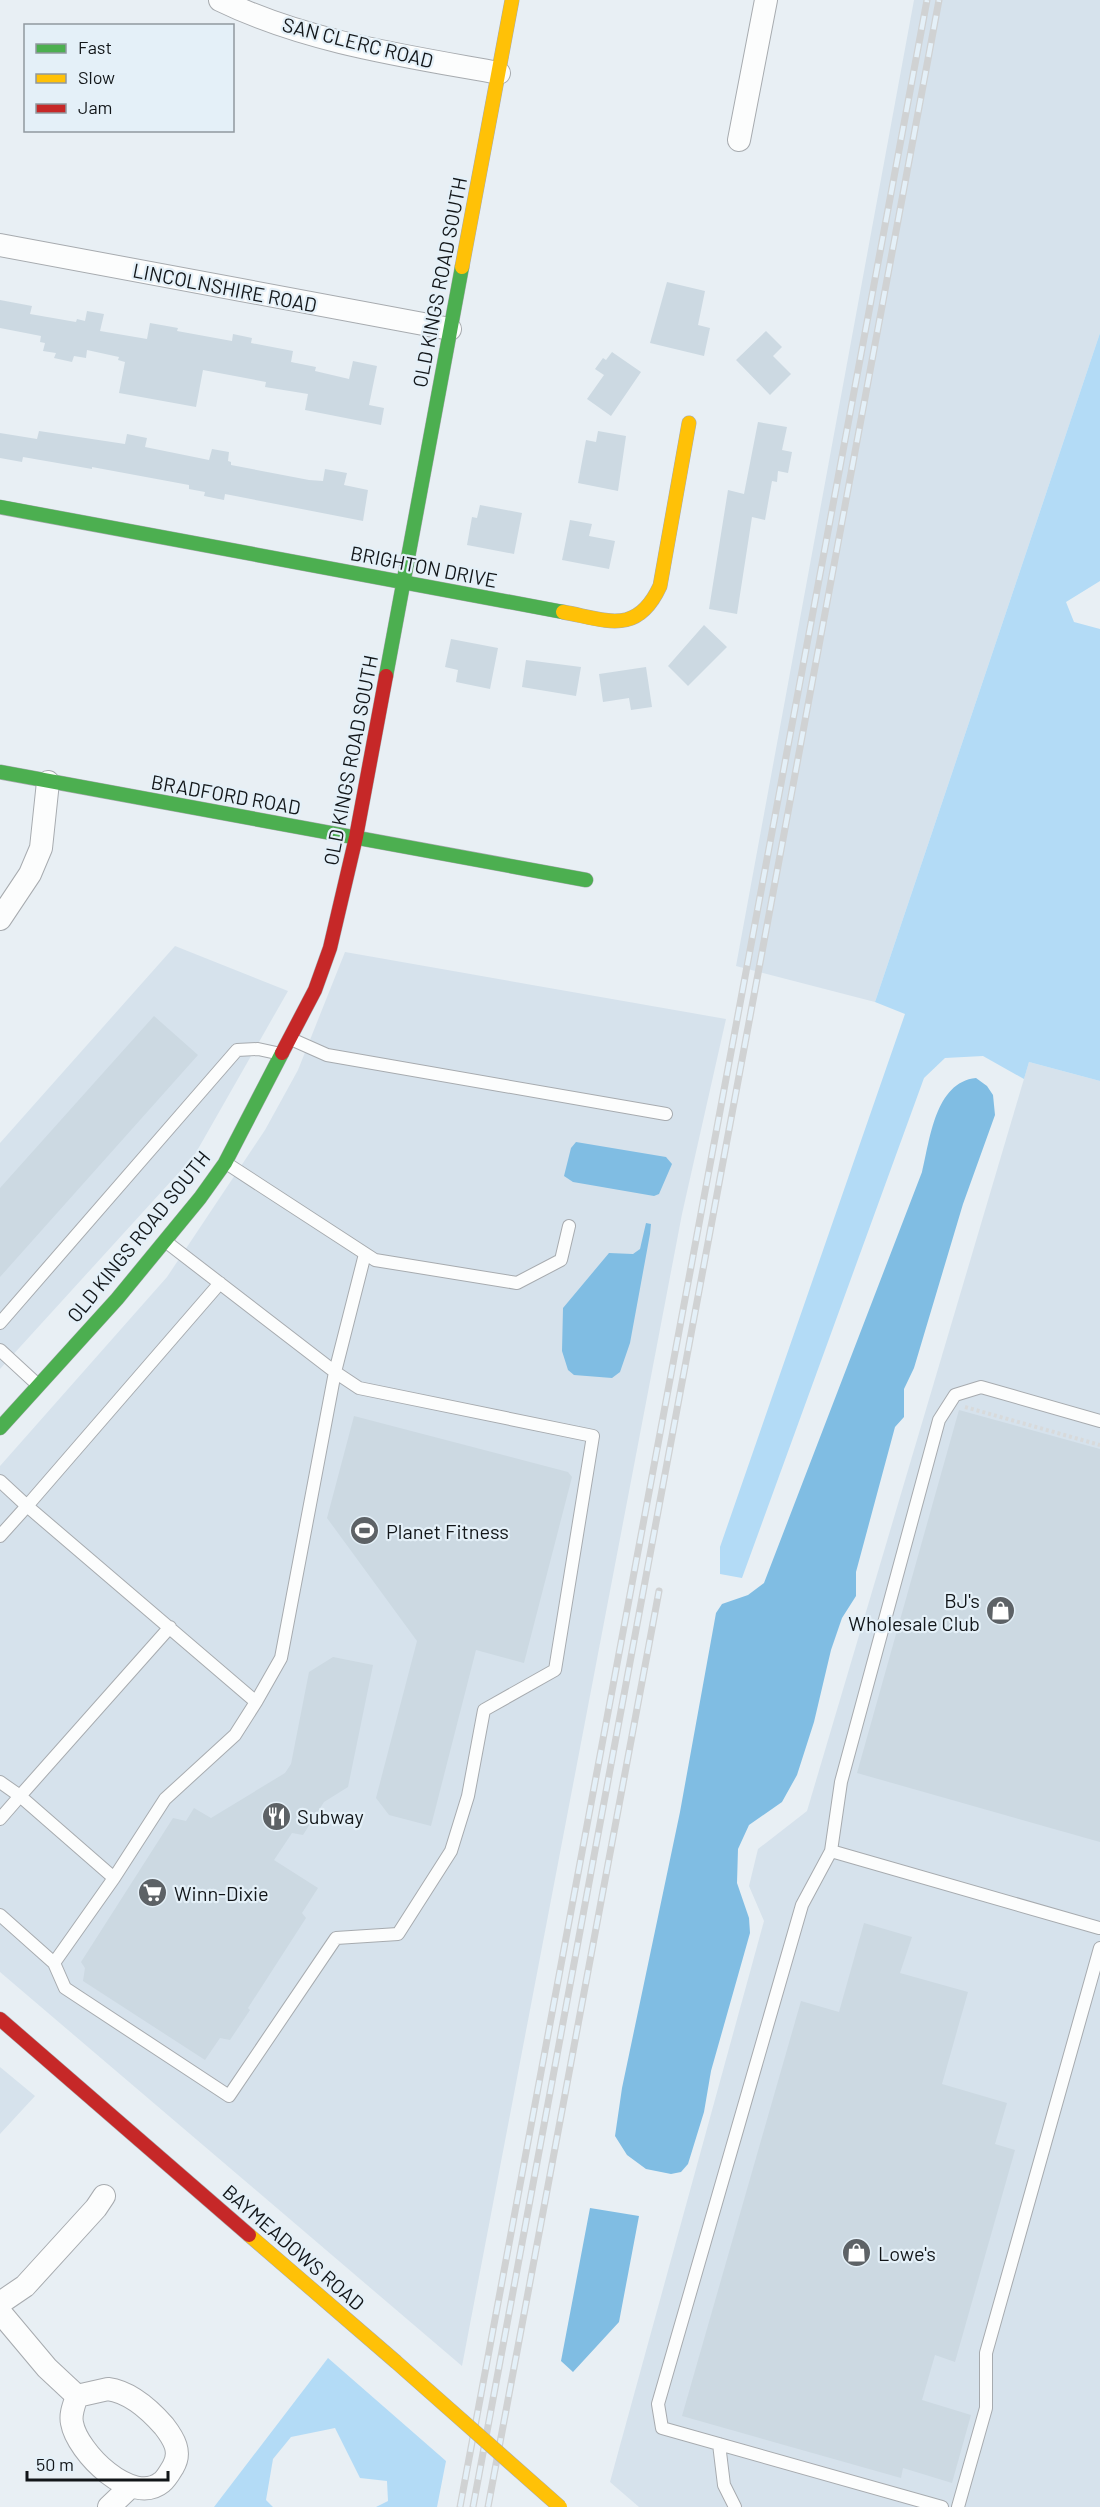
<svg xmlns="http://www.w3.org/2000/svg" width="1100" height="2507" font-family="Barlow,sans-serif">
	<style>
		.built { fill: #d6e2ec }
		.green { fill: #b3dbf6 }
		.water { fill: #80bde3 }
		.building { fill: #ccd9e2 }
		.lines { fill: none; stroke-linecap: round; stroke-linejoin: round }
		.lane-casing { stroke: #a7abaf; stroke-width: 14 }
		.street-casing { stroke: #a7abaf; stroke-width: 24 }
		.fast-casing { stroke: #a7abaf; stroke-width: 15 }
		.slow-casing { stroke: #a7abaf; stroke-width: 15 }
		.jam-casing { stroke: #a7abaf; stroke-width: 15 }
		.path { stroke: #d8dadb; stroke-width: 4; stroke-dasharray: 3 3; stroke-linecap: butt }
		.lane { stroke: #fcfdfd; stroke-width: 12 }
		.street { stroke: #fcfdfd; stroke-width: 22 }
		.fast { stroke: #4caf50; stroke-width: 14 }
		.slow { stroke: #ffc107; stroke-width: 14 }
		.jam { stroke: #c62828; stroke-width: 14 }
		.rail-casing { stroke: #d0d2d3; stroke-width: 7 }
		.rail { stroke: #e4f0f8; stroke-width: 4.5; stroke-dasharray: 14; stroke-linecap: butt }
		.slow-bridge-casing { stroke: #a7abaf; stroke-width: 15; stroke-linecap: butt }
		.slow-bridge { stroke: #ffc107; stroke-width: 14 }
		.labels { text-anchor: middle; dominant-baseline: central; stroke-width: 4.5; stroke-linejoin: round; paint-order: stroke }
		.street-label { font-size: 20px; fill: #121619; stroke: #e4f0f8 }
		.poi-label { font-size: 20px; fill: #121619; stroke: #e4f0f8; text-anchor: start }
	</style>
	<rect width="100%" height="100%" fill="#e8eff4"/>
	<path class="built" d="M914 0H1100V333L875 1002 736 966Z
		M175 946 288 991 194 1156 0 1369V1143Z
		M345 952 726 1019 682 1214 462 2366 0 1972V1466L167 1277 265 1130 298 1070Z
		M1029 1062 1100 1081V2507H639L610 2482 764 1921 749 1886 758 1849 807 1811Z
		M0 2067 35 2096 0 2134Z"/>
	<path class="green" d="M1100 333V581L1066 602 1074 622 1100 629V1081L1029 1062 1024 1079 983 1056 945 1058 924 1078 742 1578 720 1574V1547L905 1014 875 1002Z
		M328 2358 446 2461 437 2507H376L388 2501 387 2481 360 2478 335 2428 291 2437 273 2459 266 2500 273 2507H214Z"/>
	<path class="water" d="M976 1078 987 1086 993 1095 995 1115 963 1204 914 1368 904 1389V1417L895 1427 856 1572V1596L842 1618 831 1650 814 1722 797 1775 782 1802 749 1825 738 1849 737 1883 749 1918 750 1933 711 2071 704 2112 688 2164 681 2172 671 2174 646 2169 627 2155 615 2136 622 2088 680 1812 716 1613 722 1604 748 1595 764 1583 922 1172C930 1140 935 1082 976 1078Z
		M576 1142 666 1157 672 1164 659 1194 654 1196 573 1182 564 1176 571 1148Z
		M646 1223 651 1224 650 1234 630 1343 620 1372 612 1378 574 1375 568 1370 562 1351 563 1308 609 1253 633 1254 640 1249Z
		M590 2208 639 2216 619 2322 573 2372 561 2361Z"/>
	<path class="building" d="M667 282 705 291 698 325 710 328 704 356 650 343Z
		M0 300 32 306 30 314 76 322 77 319 85 321 87 311 104 314 100 331 147 339 150 323 178 328 177 331 232 341 233 334 252 338 251 343 293 351 291 362 316 367 315 371 349 379 353 361 377 366 369 405 384 408 381 425 305 410 308 394 265 387 266 382 203 370 196 407 119 393 125 362 118 360 119 357 87 350 86 358 74 356 72 362 54 358 56 353 43 351 45 343 40 342 41 336 0 328Z
		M766 331 782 347 773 356 791 374 770 395 736 360Z
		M612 352 641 372 611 416 587 399 604 375 595 369 603 358 606 360Z
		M758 422 787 427 782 450 792 452 788 473 778 471 777 482 772 481 765 520 752 517 737 614 709 609 728 490 744 494Z
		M39 431 125 444 127 434 147 438 145 447 209 460 212 449 229 452 228 461 231 462V465L309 480 323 481 325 469 347 473 344 485 368 490 363 521 225 494 224 500 204 496 205 492 189 489V485L92 467V469L23 457 22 462 0 458V433L37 439Z
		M598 431 626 436 618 491 578 483 586 440 596 442Z
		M480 505 522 513 514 554 467 545 472 517 477 518Z
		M570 520 592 524 589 536 615 541 609 569 562 560Z
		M704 625 727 647 688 686 668 666Z
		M451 639 498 648 490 689 456 682 458 670 445 667Z
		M526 660 581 667 576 696 522 687Z
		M646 667 652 707 631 710 629 698 603 702 599 674Z
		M154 1016 198 1055 0 1277V1188Z
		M959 1410 1100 1449V1842L857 1773Z
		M354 1416 568 1472 572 1477 524 1663 476 1650 431 1826 389 1815 376 1798 417 1641 327 1518Z
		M333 1657 373 1665 348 1787 324 1802 303 1835 292 1833 274 1860 318 1888 302 1913 306 1918 248 2008 250 2010 230 2040 220 2038 205 2060 83 1981 85 1968 81 1962 173 1818 186 1821 194 1808 211 1818 285 1773 291 1764 309 1672Z
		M864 1923 912 1937 900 1973 968 1992 942 2084 1007 2103 995 2144 1015 2150 955 2362 935 2355 922 2400 971 2415 952 2483 903 2468 901 2478 682 2416 801 2001 839 2012Z"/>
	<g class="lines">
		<defs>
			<path id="lane" d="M291 1039 327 1055 666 1114
				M226 1163 375 1260 517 1283 561 1260 569 1226
				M165 1241 335 1372 365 1254
				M0 1323 237 1050 258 1049 281 1054
				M0 1350 38 1385
				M0 1481 27 1506 220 1283
				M0 1536 27 1506 256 1702 281 1658 335 1372 359 1388 593 1436 555 1670 484 1710 468 1796 451 1851 398 1934 336 1938 229 2096 65 1988 54 1963
				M0 1782 20 1796 170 1627
				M0 1819 20 1796 114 1878 165 1799 235 1735 256 1702
				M831 1851 802 1905 658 2404 662 2428 942 2507
				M0 1915 54 1963 114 1878
				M1099 1928 831 1851 841 1782 939 1420 955 1395 981 1387 1100 1421
				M719 2444 724 2485 735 2507
				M958 2507 986 2408V2353L1100 1948"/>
			<path id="street" d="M220 0C306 42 405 56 499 73
				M739 140 766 0
				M0 245 450 329
				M0 919 30 874 41 848 48 782
				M0 2303 25 2286 96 2208 104 2196
				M0 2312 47 2368 77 2396
				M108 2389C130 2392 150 2410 164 2426 174 2439 182 2452 173 2467 170 2472 166 2479 162 2482 132 2507 77 2452 72 2423 70 2414 74 2405 77 2396Z
				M109 2507 130 2487"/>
			<path id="fast" d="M0 507 563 612
				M386 676 462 267
				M0 772 586 880
				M0 1428 117 1299 200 1198 225 1163 282 1053"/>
			<path id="slow" d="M462 267 512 0
				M563 612C607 620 637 636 660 586L689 423
				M249 2235 395 2361"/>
			<path id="jam" d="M282 1053 315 990 330 948 356 837 386 676
				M0 2019 249 2235"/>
		</defs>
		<use href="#lane" class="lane-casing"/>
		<use href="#street" class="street-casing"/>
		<use href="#fast" class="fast-casing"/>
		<use href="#slow" class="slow-casing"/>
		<use href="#jam" class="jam-casing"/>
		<path class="path" d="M965 1407 1100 1445"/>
		<use href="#lane" class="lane"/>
		<use href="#street" class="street"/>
		<use href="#fast" class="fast"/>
		<use href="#slow" class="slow"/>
		<use href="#jam" class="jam"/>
		<defs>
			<path id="rail" d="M460 2507 927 0
				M473 2507 939 0
				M488 2507 659 1591"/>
		</defs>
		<use href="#rail" class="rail-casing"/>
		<use href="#rail" class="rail"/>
		<defs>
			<path id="slow-bridge" d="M395 2361 560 2507"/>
		</defs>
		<use href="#slow-bridge" class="slow-bridge-casing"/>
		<use href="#slow-bridge" class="slow-bridge"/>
	</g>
	<defs>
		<symbol id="stadium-disc" viewBox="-11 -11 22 22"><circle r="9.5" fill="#5d6266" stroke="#e4f0f8"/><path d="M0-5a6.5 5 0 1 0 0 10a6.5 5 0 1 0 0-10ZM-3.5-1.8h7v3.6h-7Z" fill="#fff"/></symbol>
		<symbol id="shop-disc" viewBox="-11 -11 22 22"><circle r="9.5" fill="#5d6266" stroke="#e4f0f8"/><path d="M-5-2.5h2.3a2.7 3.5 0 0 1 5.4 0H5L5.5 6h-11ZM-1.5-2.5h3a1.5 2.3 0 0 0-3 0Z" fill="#fff"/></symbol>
		<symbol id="restaurant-disc" viewBox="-11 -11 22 22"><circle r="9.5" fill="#5d6266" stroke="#e4f0f8"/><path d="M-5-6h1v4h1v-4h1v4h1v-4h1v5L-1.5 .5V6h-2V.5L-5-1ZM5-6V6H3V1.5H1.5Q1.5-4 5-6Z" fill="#fff"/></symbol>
		<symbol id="supermarket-disc" viewBox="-11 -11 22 22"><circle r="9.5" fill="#5d6266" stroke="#e4f0f8"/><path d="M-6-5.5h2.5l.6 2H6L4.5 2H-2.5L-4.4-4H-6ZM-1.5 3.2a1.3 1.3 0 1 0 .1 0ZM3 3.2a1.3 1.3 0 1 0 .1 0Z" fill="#fff"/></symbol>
	</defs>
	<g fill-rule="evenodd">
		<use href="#stadium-disc" x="348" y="1514" width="33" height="33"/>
		<use href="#shop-disc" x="984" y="1594" width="33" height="33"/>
		<use href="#restaurant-disc" x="260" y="1800" width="33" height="33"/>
		<use href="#supermarket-disc" x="136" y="1876" width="33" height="33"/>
		<use href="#shop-disc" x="840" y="2236" width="33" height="33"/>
	</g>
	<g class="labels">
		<g class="street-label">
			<text transform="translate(358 42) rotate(14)">SAN CLERC ROAD</text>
			<text transform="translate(439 282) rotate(-79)">OLD KINGS ROAD SOUTH</text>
			<text transform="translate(225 287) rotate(11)">LINCOLNSHIRE ROAD</text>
			<text transform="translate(424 566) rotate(11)">BRIGHTON DRIVE</text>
			<text transform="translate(350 760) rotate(-79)">OLD KINGS ROAD SOUTH</text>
			<text transform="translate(226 794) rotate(10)">BRADFORD ROAD</text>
			<text transform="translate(138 1236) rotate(-51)">OLD KINGS ROAD SOUTH</text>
			<text transform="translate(294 2247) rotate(41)">BAYMEADOWS ROAD</text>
		</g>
		<g class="poi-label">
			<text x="386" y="1531">Planet Fitness</text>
			<text x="980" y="1600" text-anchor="end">BJ's<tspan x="980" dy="23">Wholesale Club</tspan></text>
			<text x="297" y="1816">Subway</text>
			<text x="174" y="1893">Winn-Dixie</text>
			<text x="878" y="2253">Lowe's</text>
		</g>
	</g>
	<rect x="24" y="24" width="210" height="108" fill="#e4f0f8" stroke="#90999f" stroke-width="1.5"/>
	<rect x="36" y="44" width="30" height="9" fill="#4caf50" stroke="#90999f" stroke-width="1.5"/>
	<text x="78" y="54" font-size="18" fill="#121619">Fast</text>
	<rect x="36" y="74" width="30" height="9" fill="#ffc107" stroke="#90999f" stroke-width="1.5"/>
	<text x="78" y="84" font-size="18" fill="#121619">Slow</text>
	<rect x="36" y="104" width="30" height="9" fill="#c62828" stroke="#90999f" stroke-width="1.5"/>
	<text x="78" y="114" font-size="18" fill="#121619">Jam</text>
	<path d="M27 2471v9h141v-9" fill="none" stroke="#121619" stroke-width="3"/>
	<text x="36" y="2471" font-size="18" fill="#121619" stroke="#e4f0f8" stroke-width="4.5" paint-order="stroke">50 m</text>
</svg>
